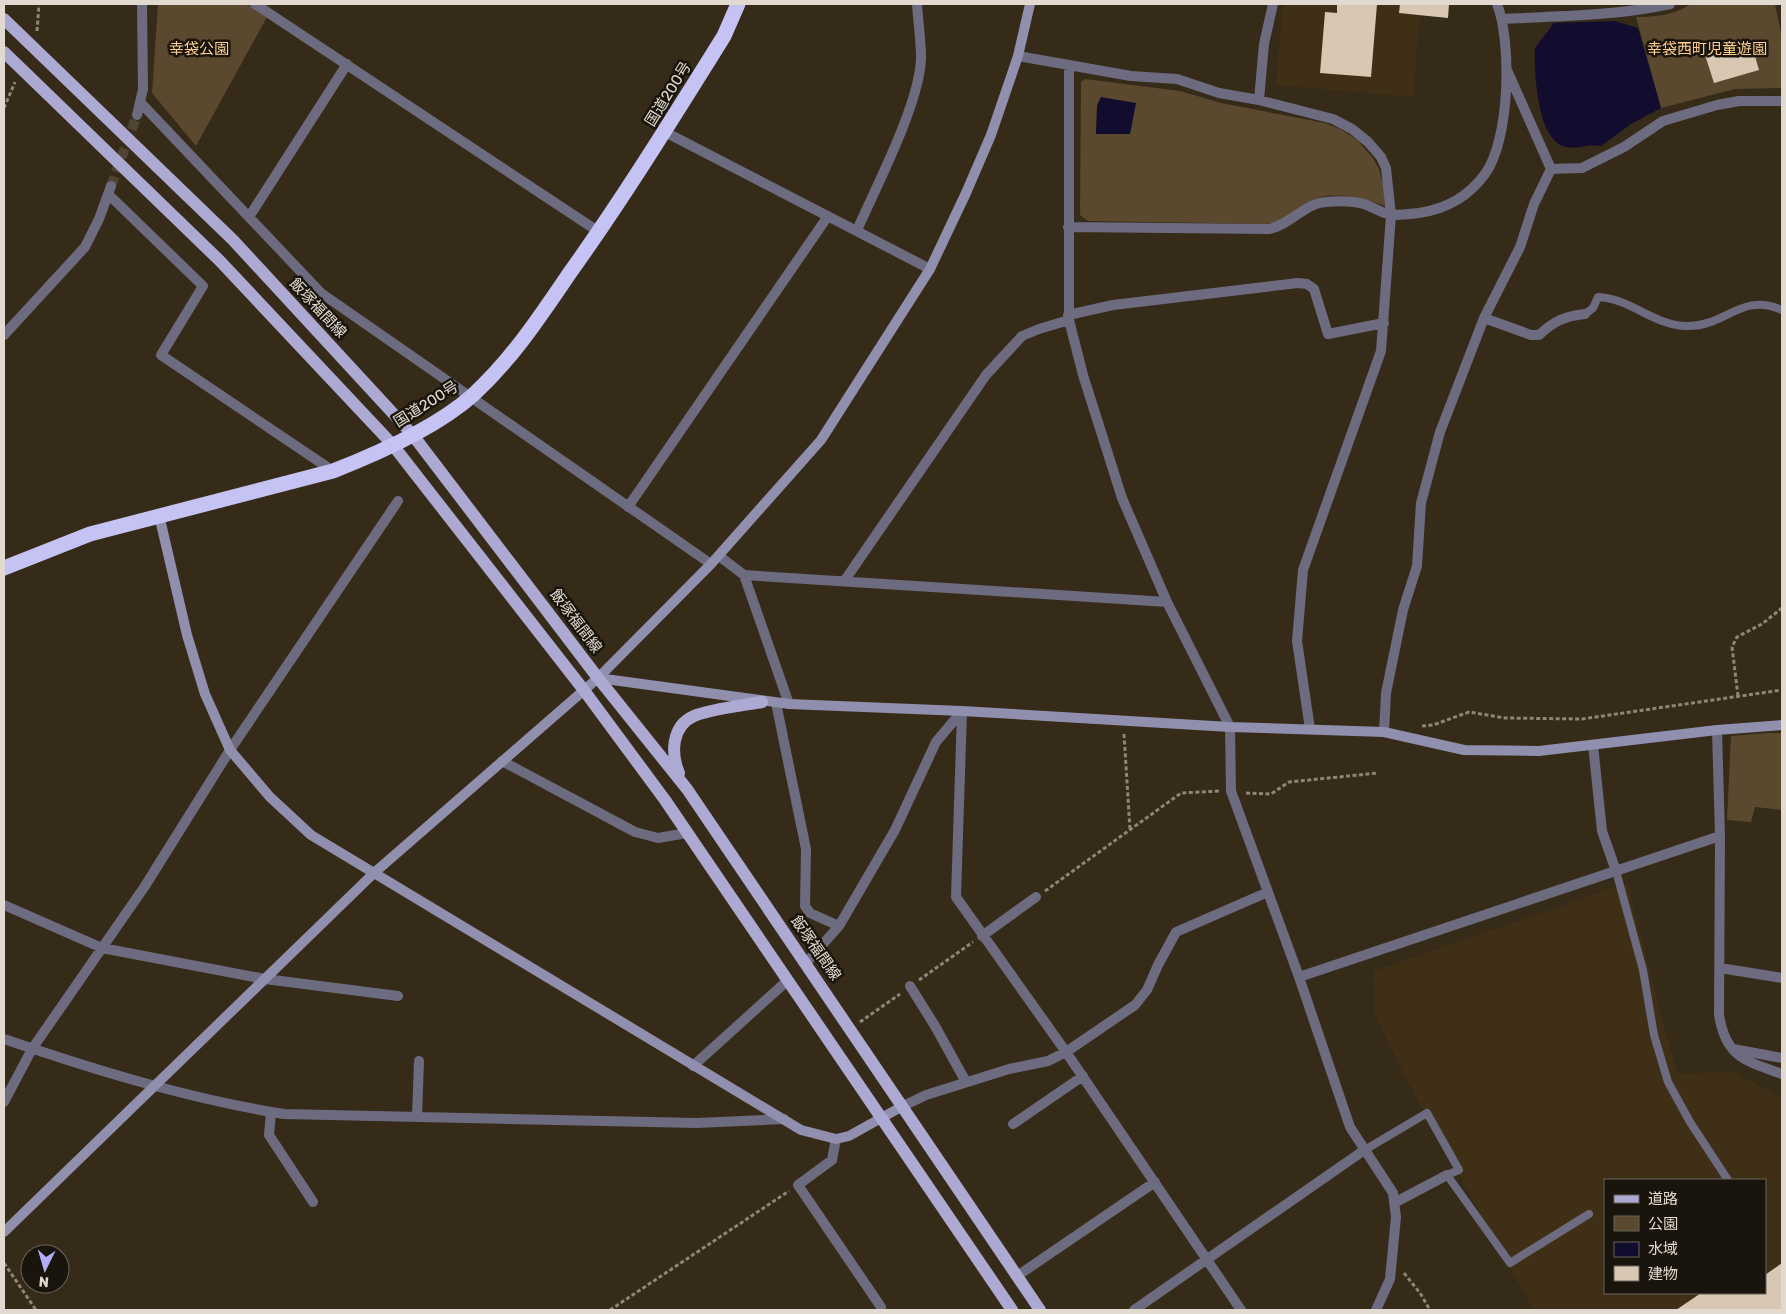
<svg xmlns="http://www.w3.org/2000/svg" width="1786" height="1314" font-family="Rubik,'Noto Sans JP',sans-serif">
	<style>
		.built { fill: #3f2f17; fill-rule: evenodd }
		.green { fill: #5a482f }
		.water { fill: #120c2f }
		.building { fill: #d8c8b3 }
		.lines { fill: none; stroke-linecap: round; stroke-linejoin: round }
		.street-tunnel { stroke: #504434; stroke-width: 10; stroke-dasharray: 10 5; stroke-linecap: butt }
		.path { stroke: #8f8578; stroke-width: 3; stroke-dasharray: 4 2.5; stroke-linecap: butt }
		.lane { stroke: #6c6b7f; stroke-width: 8 }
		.street { stroke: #6c6b7f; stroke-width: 10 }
		.secondary { stroke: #908fae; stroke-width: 10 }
		.primary { stroke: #acaad2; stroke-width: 12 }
		.highway { stroke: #c5c3f3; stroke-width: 15 }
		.labels { text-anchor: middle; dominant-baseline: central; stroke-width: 5; stroke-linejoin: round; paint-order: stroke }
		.park-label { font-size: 15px; fill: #ffd08f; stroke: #19140c }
		.street-label { font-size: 15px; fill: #e2dad0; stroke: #19140c }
	</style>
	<rect width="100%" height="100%" fill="#362a19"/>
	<path class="built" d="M1283 4H1449L1448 18 1420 16 1413 97 1276 85Z
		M1627 883 1677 1074 1732 1071 1782 1098V1310H1533L1403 1073 1375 1015 1374 971ZM1605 1180H1765V1293H1605Z"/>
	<path class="green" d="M158 4H247L267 17 196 146 152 93Z
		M1691 4H1775L1782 38V88L1735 89 1661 108 1636 17C1656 17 1674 15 1691 4Z
		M1085 79 1180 91 1221 103 1325 123 1342 130 1358 141 1373 158 1379 169 1384 188 1385 206C1363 198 1330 189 1308 202 1290 212 1290 221 1268 224L1088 221 1080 215 1081 82Z
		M1769 733H1782V810L1755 807 1751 822 1727 820 1731 736Z"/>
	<path class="water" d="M1615 21 1638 28 1661 108 1631 124 1601 146C1589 144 1577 149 1566 147 1537 142 1534 71 1535 48L1554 23Z
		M1101 97 1136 103 1130 134H1096L1097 105Z"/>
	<path class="building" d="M1337 4H1377L1371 77 1320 73 1325 12 1337 13Z
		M1400 4H1449L1448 18 1399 13Z
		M1751 42 1759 70 1714 83 1705 55Z
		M1782 1263V1310H1676L1701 1293H1765V1275Z"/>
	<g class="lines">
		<path class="street-tunnel" d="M111 186 137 115"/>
		<path class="path" d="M37 31 39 4
			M4 108 15 82
			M1738 696 1732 647 1737 637 1762 624 1782 608
			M1422 726 1433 725 1469 712 1505 718 1582 719 1782 690
			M1124 734 1130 830
			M1246 793 1271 794 1289 782 1378 773
			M1045 891 1181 793 1220 791
			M919 980 973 942
			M860 1022 900 994
			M4 1263 36 1310
			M1404 1273 1420 1293 1430 1310
			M610 1310 789 1191"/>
		<path class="lane" d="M1585 314 1593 308 1598 297C1630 298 1656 327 1688 326 1727 326 1741 292 1782 310
			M1616 871 1643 970 1654 1035 1668 1082 1690 1122 1728 1180
			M1363 1151 1427 1113 1459 1170 1447 1175 1510 1263 1589 1214"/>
		<path class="street" d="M255 4 599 232
			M1503 19C1559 16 1615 16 1670 4
			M1018 56 1131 76 1177 79 1219 93 1259 100 1333 119 1352 129 1368 142 1381 157 1386 168 1391 215 1381 351 1303 570 1297 641 1310 729
			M1069 65V320L1083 375 1122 498 1167 602 1230 727 1231 791 1299 977 1350 1127 1393 1193 1396 1217 1390 1279 1376 1310
			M1259 100 1264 44 1273 4
			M140 102 321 293 711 564
			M137 115 143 89 142 4
			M665 132 930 269
			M1551 169 1582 168 1624 147 1663 121 1717 105 1739 101H1782
			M108 194 203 286 161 355 333 471
			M249 217 347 64
			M1068 227 1269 229C1292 224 1305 203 1326 202 1337 201 1353 201 1364 204 1373 207 1383 214 1392 215 1400 215 1410 214 1419 213 1446 209 1469 196 1485 174 1510 140 1512 42 1497 4
			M857 230C876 187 920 103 921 58 921 40 918 21 917 4
			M1068 315 1113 305 1298 283 1307 284 1314 289 1328 334 1384 323
			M1484 318 1531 335H1539C1554 321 1565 316 1585 314
			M4 335 85 247 99 219 111 186
			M628 507 828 216
			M719 556 744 575 1167 602
			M744 575 789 704
			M845 580 986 375 1022 336 1039 329 1069 320
			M776 703 806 849 805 906 810 913 839 926
			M962 711 956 897 1066 1052 1241 1310
			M1717 730 1720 836 1719 1015C1726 1058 1746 1061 1782 1074
			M1384 732 1386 693 1403 610 1417 566 1421 503 1440 432 1484 318 1520 247 1534 204 1551 169 1507 70
			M1593 745 1602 831 1616 871
			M502 761 635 832 658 838 687 833
			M4 905 102 948 265 979 398 996
			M982 936 1036 897
			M806 963 839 926 895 830 936 742 962 711
			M1720 968 1782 978
			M1299 977 1720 836
			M910 986 935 1026 966 1082
			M4 1039C95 1070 189 1099 284 1114L697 1123 784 1119
			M1733 1049 1782 1058
			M693 1066 787 981
			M4 1102 32 1049 145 886 230 750 398 501
			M901 1107 926 1095 1009 1069 1048 1061 1066 1052 1135 1005 1147 990 1158 965 1176 932 1268 892
			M271 1112 269 1135 313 1202
			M417 1116 419 1061
			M1013 1124 1083 1076
			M836 1139 832 1160 798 1185 881 1307
			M1394 1203 1447 1175
			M1017 1276 1155 1182
			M1134 1310 1363 1151"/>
		<path class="secondary" d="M159 515 187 635 205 694 230 750 270 797 311 835 801 1130 836 1139 849 1136 901 1107
			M598 678 789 704 962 711 1230 727 1384 732 1464 750 1539 751 1717 730 1782 725
			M4 1232 374 873 598 678 711 564 821 440 930 269 966 193 991 135 1018 56 1030 4"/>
		<path class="primary" d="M4 19 233 240 412 434 598 678 687 789 1040 1310
			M4 52 219 260 392 444 583 689 665 800 1012 1310
			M679 773C671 754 671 726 694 716 707 710 745 705 762 702"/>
		<path class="highway" d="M4 568 90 534 333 471C379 453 436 428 473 395 512 359 539 318 569 274 624 197 674 116 724 36L738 4"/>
	</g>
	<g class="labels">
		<g class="park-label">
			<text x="199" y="49">幸袋公園</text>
			<text x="1707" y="49">幸袋西町児童遊園</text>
		</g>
		<g class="street-label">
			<text transform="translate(668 94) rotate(-58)">国道200号</text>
			<text transform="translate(318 308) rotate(47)">飯塚福間線</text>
			<text transform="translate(426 404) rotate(-32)">国道200号</text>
			<text transform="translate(576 621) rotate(53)">飯塚福間線</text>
			<text transform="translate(816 948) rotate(55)">飯塚福間線</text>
		</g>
	</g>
	<rect width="1786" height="1314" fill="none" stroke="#e2dad0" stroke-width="10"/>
	<rect x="1604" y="1179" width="162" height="115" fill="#19140c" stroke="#69635a"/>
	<rect x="1614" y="1195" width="25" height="8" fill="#acaad2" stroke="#69635a"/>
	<text x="1648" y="1204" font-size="15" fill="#e2dad0">道路</text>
	<rect x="1614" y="1216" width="25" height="15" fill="#5a482f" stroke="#69635a"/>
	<text x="1648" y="1229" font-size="15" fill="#e2dad0">公園</text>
	<rect x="1614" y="1242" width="25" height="15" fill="#120c2f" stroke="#69635a"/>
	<text x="1648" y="1254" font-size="15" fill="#e2dad0">水域</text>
	<rect x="1614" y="1266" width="25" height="15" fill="#d8c8b3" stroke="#69635a"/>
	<text x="1648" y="1279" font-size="15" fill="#e2dad0">建物</text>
	<g transform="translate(45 1269) rotate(185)"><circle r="24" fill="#19140c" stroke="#69635a"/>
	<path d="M0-4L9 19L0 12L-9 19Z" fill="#b2adf9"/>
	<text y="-8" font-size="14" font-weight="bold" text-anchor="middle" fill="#e2dad0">N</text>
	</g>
</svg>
